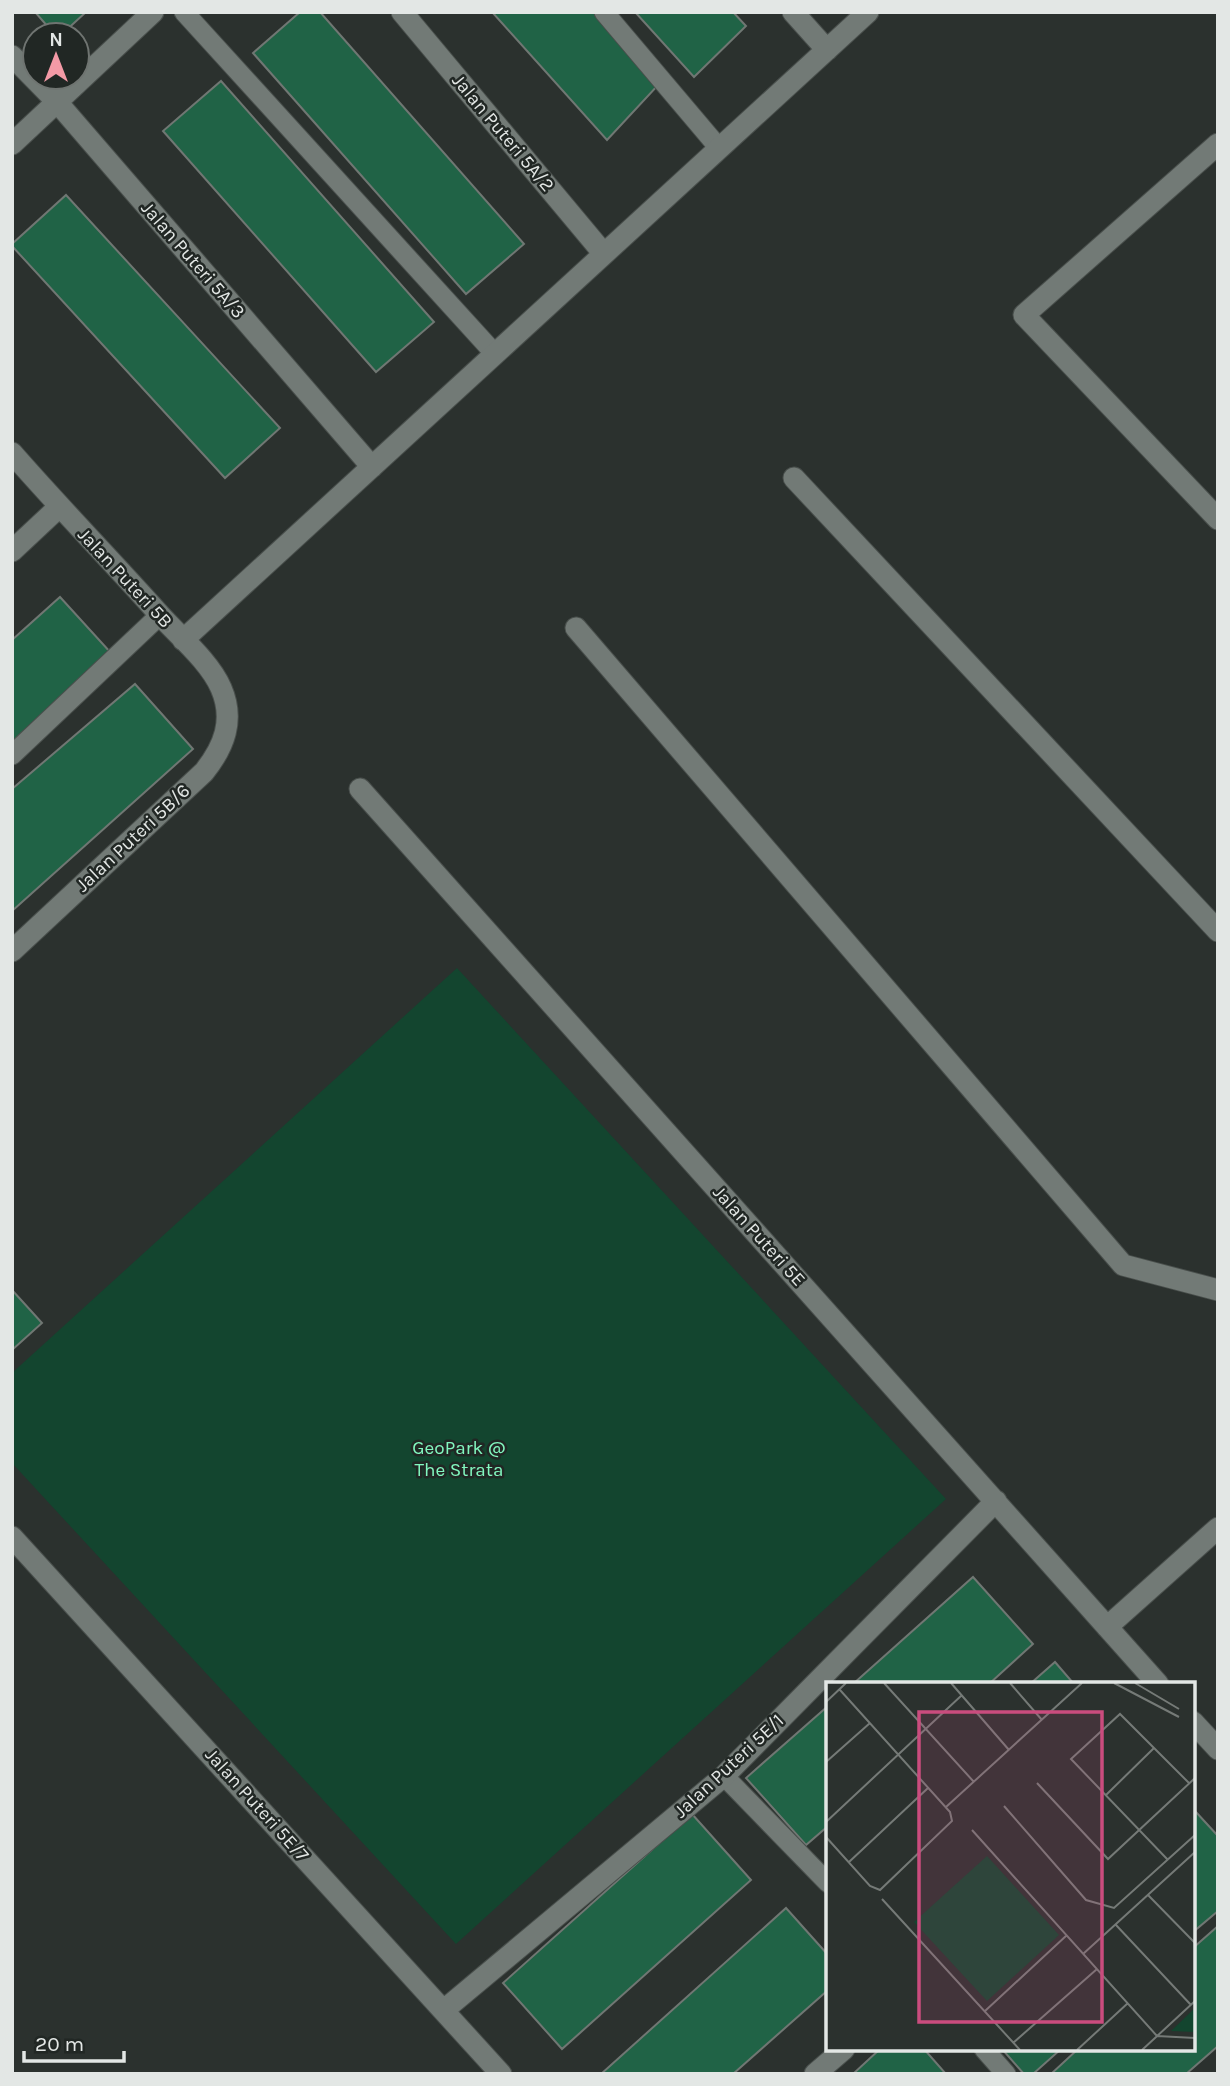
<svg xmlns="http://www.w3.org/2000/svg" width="1230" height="2086" font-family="Karla,sans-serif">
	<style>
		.green { fill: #13452f }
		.building { fill: #206346; stroke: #707773; stroke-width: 2 }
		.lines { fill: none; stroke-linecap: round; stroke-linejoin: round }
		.lane-casing { stroke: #494f4c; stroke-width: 21 }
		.street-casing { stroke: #494f4c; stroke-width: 23 }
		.lane { stroke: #727a76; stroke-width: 19 }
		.street { stroke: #727a76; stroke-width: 21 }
		.labels { text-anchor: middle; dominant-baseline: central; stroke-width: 5; stroke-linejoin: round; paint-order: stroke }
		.street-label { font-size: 19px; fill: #e3e7e5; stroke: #212724 }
		.park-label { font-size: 19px; fill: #82f7bf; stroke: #212724 }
		.inset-road { fill: none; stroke: #757a77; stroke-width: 2 }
		.view { fill: #ca4c7e; fill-opacity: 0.15; stroke: #ca4c7e; stroke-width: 3.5 }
		.inset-edge { fill: none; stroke: #e3e7e5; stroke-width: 3.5 }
	</style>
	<rect width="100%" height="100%" fill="#2b312e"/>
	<path class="green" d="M457 968 946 1499 456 1944 12 1463V1373Z"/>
	<path class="building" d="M35 12H86L61 35H55Z
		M300 12H320L524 244 466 294 253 53Z
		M492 12H599L660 83 607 140Z
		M635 12H733L746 26 694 77Z
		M221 81 434 322 376 372 163 131Z
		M66 195 280 428 225 478 12 246V244Z
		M60 597 111 653 12 742V640Z
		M135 684 193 749 12 911V789Z
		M12 1290 42 1323 12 1350Z
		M973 1577 1033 1644 989 1684H853Z
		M1055 1662 1074 1684H1030Z
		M828 1706V1826L806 1845 746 1778Z
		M1195 1811 1218 1836V1911L1193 1932V1812Z
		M692 1814 751 1880 562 2049 503 1983Z
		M786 1908 828 1955V1990L733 2074H601Z
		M1218 1926V2046L1186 2074H1051L1078 2049H1193V1948Z
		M880 2049H924L946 2074H853Z
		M1002 2049H1061L1033 2074H1024Z"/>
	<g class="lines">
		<defs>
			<path id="lane" d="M184 12 495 354
				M604 12 719 148
				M12 755 160 615
				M724 1776 828 1883
				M984 2049 1006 2074"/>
			<path id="street" d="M402 12 604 254
				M793 12 827 50
				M12 56 57 102 372 467
				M12 144 153 12
				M1218 144 1024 315 1218 519
				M12 453C60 508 111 560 160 615 179 636 210 662 221 688 235 720 224 747 204 772L12 951
				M794 478 1218 931
				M12 551 59 507
				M576 628 1123 1265 1218 1290
				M183 640 868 12
				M360 789 1158 1684
				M12 1537 501 2074
				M1107 1627 1218 1528
				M1193 1722 1218 1749
				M444 2010 724 1776 996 1501
				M815 2074 844 2049"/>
		</defs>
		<use href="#lane" class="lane-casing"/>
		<use href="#street" class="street-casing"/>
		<use href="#lane" class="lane"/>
		<use href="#street" class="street"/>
	</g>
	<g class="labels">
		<g class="street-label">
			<text transform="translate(503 133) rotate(50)">Jalan Puteri 5A/2</text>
			<text transform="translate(193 260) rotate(49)">Jalan Puteri 5A/3</text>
			<text transform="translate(125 578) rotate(47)">Jalan Puteri 5B</text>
			<text transform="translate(133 838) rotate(-43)">Jalan Puteri 5B/6</text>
			<text transform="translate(759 1236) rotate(48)">Jalan Puteri 5E</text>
			<text transform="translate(729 1766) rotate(-43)">Jalan Puteri 5E/1</text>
			<text transform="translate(257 1805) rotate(48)">Jalan Puteri 5E/7</text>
		</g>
		<g class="park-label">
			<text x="459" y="1448">GeoPark @<tspan x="459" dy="22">The Strata</tspan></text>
		</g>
	</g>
	<g transform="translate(826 1682)">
		<rect width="369" height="369" fill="#2b312e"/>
		<path d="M161 174 233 253 161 319 88 240ZM369 326V350L345 349Z" fill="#13452f"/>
		<path class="inset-road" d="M58 1 148 100M125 1 183 68M184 1 216 38M288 1 353 35M309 1 353 27M0 20 20 1M0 80 44 41M211 101 282 177 369 96M280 113 328 66M178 124 260 218 288 226 369 153M120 125 256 1M0 140 136 13M146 148 331 354M0 155 44 204 54 208 126 139 124 130 14 8M342 178 245 77 294 32 363 101M23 180 102 106M322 213 369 261M56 217 194 368M290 243 365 323M257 272 369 170M159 329 241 253M331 354 369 356M187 361 271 287M251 368 302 321M316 368 369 319"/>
		<path class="view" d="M93 30H276V340H93Z"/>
		<rect width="369" height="369" class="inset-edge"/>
	</g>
	<rect width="1230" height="2086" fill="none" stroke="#e3e7e5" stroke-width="28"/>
	<g transform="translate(56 56)"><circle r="33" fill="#212724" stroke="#6f7471" stroke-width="2"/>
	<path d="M0-5L12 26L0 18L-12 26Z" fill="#f49aa6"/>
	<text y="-10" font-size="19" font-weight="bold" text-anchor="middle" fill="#e3e7e5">N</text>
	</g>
	<path d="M24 2051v10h100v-10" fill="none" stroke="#e3e7e5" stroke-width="3.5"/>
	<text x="35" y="2051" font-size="21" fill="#e3e7e5" stroke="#212724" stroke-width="5" paint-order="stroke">20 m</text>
</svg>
